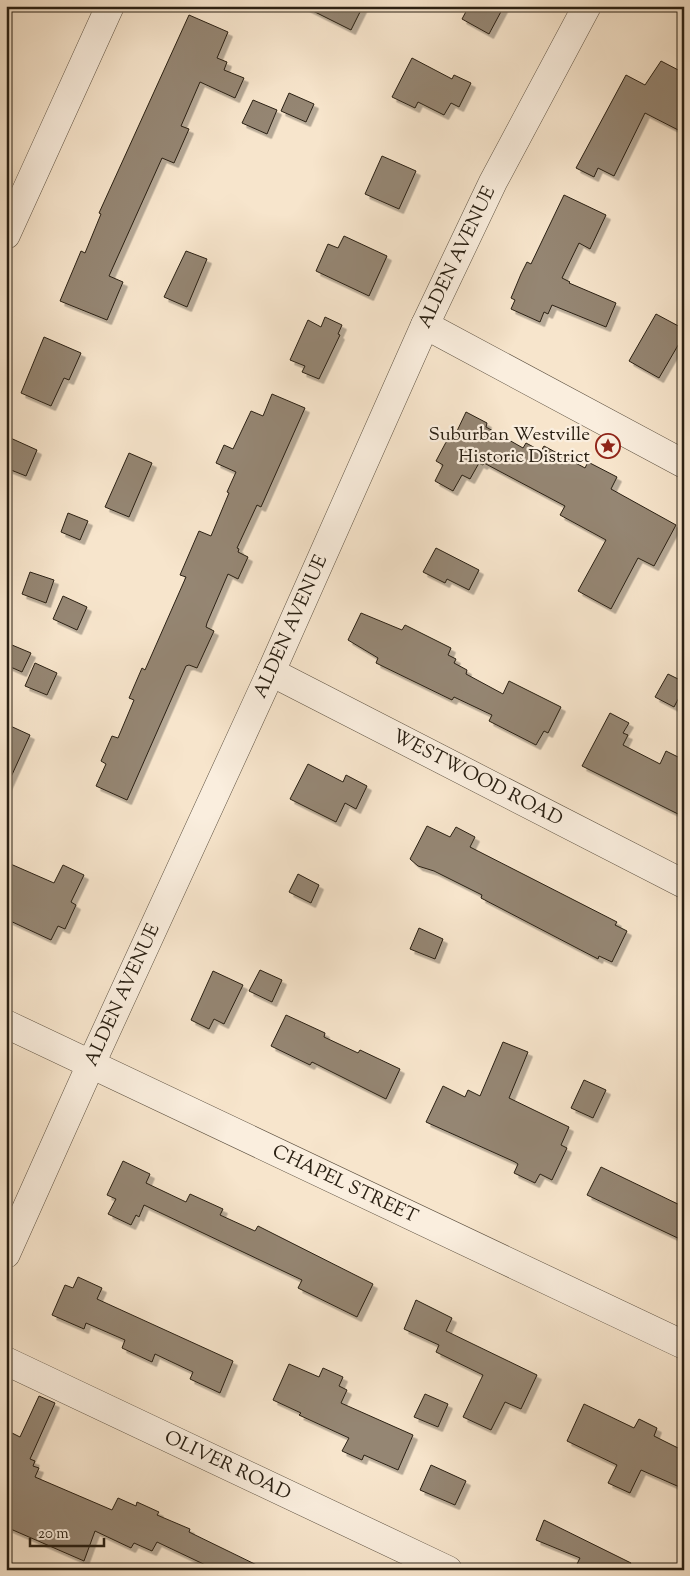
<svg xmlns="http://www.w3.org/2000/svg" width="690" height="1576" font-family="'Sorts Mill Goudy',serif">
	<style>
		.building { fill: #958673; stroke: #2a2013; filter: url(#shadow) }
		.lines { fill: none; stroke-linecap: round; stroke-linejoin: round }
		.minor-casing { stroke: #5d5141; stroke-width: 29 }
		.minor { stroke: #faeede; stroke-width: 28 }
		.labels { text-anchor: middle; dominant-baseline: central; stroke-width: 4.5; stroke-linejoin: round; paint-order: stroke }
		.street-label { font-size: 19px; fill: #2a2013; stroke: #faeede }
		.poi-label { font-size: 19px; fill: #2a2013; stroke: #faeede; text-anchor: end }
	</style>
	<defs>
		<filter id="shadow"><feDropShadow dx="4.5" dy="4.5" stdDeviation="0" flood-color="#0004"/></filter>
	</defs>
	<rect width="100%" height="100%" fill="#f7e5cc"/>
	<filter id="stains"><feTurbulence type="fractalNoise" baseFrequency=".004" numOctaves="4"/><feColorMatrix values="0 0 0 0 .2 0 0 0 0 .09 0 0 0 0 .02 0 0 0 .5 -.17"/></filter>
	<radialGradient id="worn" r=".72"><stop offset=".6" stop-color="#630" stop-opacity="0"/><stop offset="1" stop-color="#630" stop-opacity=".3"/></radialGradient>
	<path class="building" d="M303 6H363L351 30Z
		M469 6H504L489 34 462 19Z
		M189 15 228 32 217 58 227 62 224 70 244 78 235 98 200 82 181 126 189 129 174 163 162 158 109 276 123 282 107 320 60 301 81 251 85 253 101 214 99 213Z
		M412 58 452 79 454 75 471 83 459 107 451 103 444 115 418 102 415 108 392 97Z
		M661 61 684 73V133L645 113 614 176 598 168 594 177 576 168 626 75 645 85Z
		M289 93 314 104 306 122 281 111Z
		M253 100 277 110 267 134 242 123Z
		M382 156 416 171 399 209 365 194Z
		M564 195 606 215 590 249 579 243 562 278 570 282 569 283 616 303 606 327 552 305 548 314 544 312 540 322 511 309 515 300 511 298 521 274 527 262 531 264Z
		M344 236 387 256 369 296 316 271 328 244 338 248Z
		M186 251 207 259 187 307 164 297Z
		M656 314 684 329V335L659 378 629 361Z
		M325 317 342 325 338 334 340 335 319 379 302 372 305 366 290 360 308 320 321 327Z
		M44 337 81 353 69 380 64 378 51 406 21 393Z
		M272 394 305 408 261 507 257 505 237 548 239 549 238 552 248 557 238 579 228 574 207 623 206 627 214 631 197 668 189 665 186 666 127 800 96 786 106 764 101 761 112 736 118 738 134 700 129 698 142 668 145 670 186 577 180 575 199 531 211 536 229 493 227 492 236 472 216 463 224 445 233 449 251 411 263 416Z
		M466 412 487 423 486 427 523 448 526 443 541 451 544 446 585 468 588 462 617 477 611 489 676 525 654 566 638 558 611 609 578 591 606 540 560 515 565 506 484 463 483 465 479 463 470 479 462 475 453 491 435 481 443 465 436 461 453 429 457 431Z
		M6 436 37 450 26 476 6 468Z
		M129 453 152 463 129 517 105 507Z
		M68 513 88 521 80 540 61 532Z
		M436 548 479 570 469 590 447 579 445 583 423 572Z
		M30 572 54 580 46 603 22 594Z
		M63 596 87 607 77 630 53 619Z
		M361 613 402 630 405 625 451 648 448 655 456 659 454 663 467 670 466 674 503 694 509 681 561 707 548 733 544 731 536 745 489 721 492 715 454 697 452 700 376 663 378 658 348 640Z
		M12 645 31 653 22 672 6 665V657Z
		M35 663 57 673 47 695 25 686Z
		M668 674 684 682V688L674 707 655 697Z
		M610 713 629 723 623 733 628 735 623 745 660 764 666 751 684 760V817L582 766Z
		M6 724 30 735 6 788Z
		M308 764 343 782 346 775 367 786 356 809 345 803 336 822 290 799Z
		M427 826 450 837 456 827 475 837 470 847 617 922 615 925 627 931 612 962 599 956 598 959 481 898 482 895 434 871 418 866 410 859Z
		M6 862 54 883 63 865 84 875 71 902 76 905 65 929 58 926 51 940 6 919Z
		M298 874 319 885 311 903 289 892Z
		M419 928 443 939 435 959 410 949Z
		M260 970 282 980 272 1002 249 991Z
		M213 971 243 985 224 1024 214 1019 209 1029 191 1020Z
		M286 1015 325 1033 324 1037 358 1053 360 1050 400 1069 386 1099 312 1062 310 1065 271 1046Z
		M503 1042 528 1052 509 1098 569 1127 561 1145 567 1148 552 1180 540 1174 535 1183 514 1173 518 1164 515 1162 426 1122 443 1086 465 1097 468 1090 480 1096Z
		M584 1080 606 1090 593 1118 571 1108Z
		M123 1161 150 1174 146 1183 186 1202 190 1194 223 1209 220 1215 255 1231 258 1226 373 1284 357 1317 298 1288 302 1280 144 1205 139 1217 136 1215 131 1225 108 1214 116 1199 107 1195Z
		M601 1167 684 1207V1241L587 1195Z
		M78 1277 102 1288 97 1299 233 1361 220 1393 190 1379 193 1372 155 1354 152 1362 122 1348 125 1340 86 1323 84 1329 52 1315 65 1285 73 1288Z
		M416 1300 452 1318 446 1331 537 1375 521 1409 505 1402 491 1430 463 1417 483 1375 436 1352 439 1345 404 1329Z
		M289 1364 319 1377 323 1368 343 1377 339 1386 347 1390 341 1403 413 1435 398 1470 364 1455 362 1460 342 1451 349 1438 299 1415 301 1413 273 1400Z
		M425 1394 448 1404 438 1427 414 1417Z
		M39 1396 55 1403 30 1459 35 1461 33 1466 39 1468 35 1477 112 1510 118 1498 136 1506 137 1502 159 1512 157 1515 190 1529 189 1532 267 1570H216L157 1542 152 1551 134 1543 131 1548 95 1531 84 1561 6 1527V1430L20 1437Z
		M584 1404 634 1428 639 1419 657 1428 654 1436 684 1451V1489L641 1470 630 1493 608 1483 617 1465 567 1441Z
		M431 1465 466 1481 455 1505 420 1490Z
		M544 1520 631 1563 627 1570H611L603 1567 602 1570H589L577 1564 580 1558 536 1540Z"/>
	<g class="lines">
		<defs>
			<g id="minor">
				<path d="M6 235 110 6"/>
				<path d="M425 325 684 464"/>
				<path id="s1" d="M271 672 684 884"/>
				<path id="s2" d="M6 1024 684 1345"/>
				<path id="s3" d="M6 1254 91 1064 271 672 425 325 493 182 587 6"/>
				<path id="s4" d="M6 1361 448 1570"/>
			</g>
		</defs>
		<use href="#minor" class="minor-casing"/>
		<use href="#minor" class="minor"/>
	</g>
	<defs>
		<symbol id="sight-ring" viewBox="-11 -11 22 22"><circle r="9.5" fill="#faeede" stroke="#8f2418" stroke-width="1.5"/><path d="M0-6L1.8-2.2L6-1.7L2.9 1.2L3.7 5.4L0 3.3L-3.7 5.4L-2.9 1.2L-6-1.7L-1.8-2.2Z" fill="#8f2418"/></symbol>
	</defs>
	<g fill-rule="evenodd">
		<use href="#sight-ring" x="594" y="432" width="28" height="28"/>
	</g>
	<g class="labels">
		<g class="street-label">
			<text stroke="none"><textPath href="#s3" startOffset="1094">ALDEN AVENUE</textPath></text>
			<text stroke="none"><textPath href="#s3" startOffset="689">ALDEN AVENUE</textPath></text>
			<text stroke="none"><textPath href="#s1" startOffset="232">WESTWOOD ROAD</textPath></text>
			<text stroke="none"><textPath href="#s3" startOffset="284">ALDEN AVENUE</textPath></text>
			<text stroke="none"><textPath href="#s2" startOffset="375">CHAPEL STREET</textPath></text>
			<text stroke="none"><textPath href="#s4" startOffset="245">OLIVER ROAD</textPath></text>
		</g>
		<g class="poi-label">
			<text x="590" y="435">Suburban Westville<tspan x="590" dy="22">Historic District</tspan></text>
		</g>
	</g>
	<rect width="690" height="1576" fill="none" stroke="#f7e5cc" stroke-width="25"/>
	<rect x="8" y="8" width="675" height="1561" fill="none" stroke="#2a2013" stroke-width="2.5"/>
	<rect x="12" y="12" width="665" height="1551" fill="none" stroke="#2a2013"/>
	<path d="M30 1538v8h74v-8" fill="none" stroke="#2a2013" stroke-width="2.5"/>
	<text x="38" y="1538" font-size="15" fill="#2a2013" stroke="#faeede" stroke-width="4" paint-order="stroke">20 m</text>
	<rect width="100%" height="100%" filter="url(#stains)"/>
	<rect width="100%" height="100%" fill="url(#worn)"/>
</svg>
